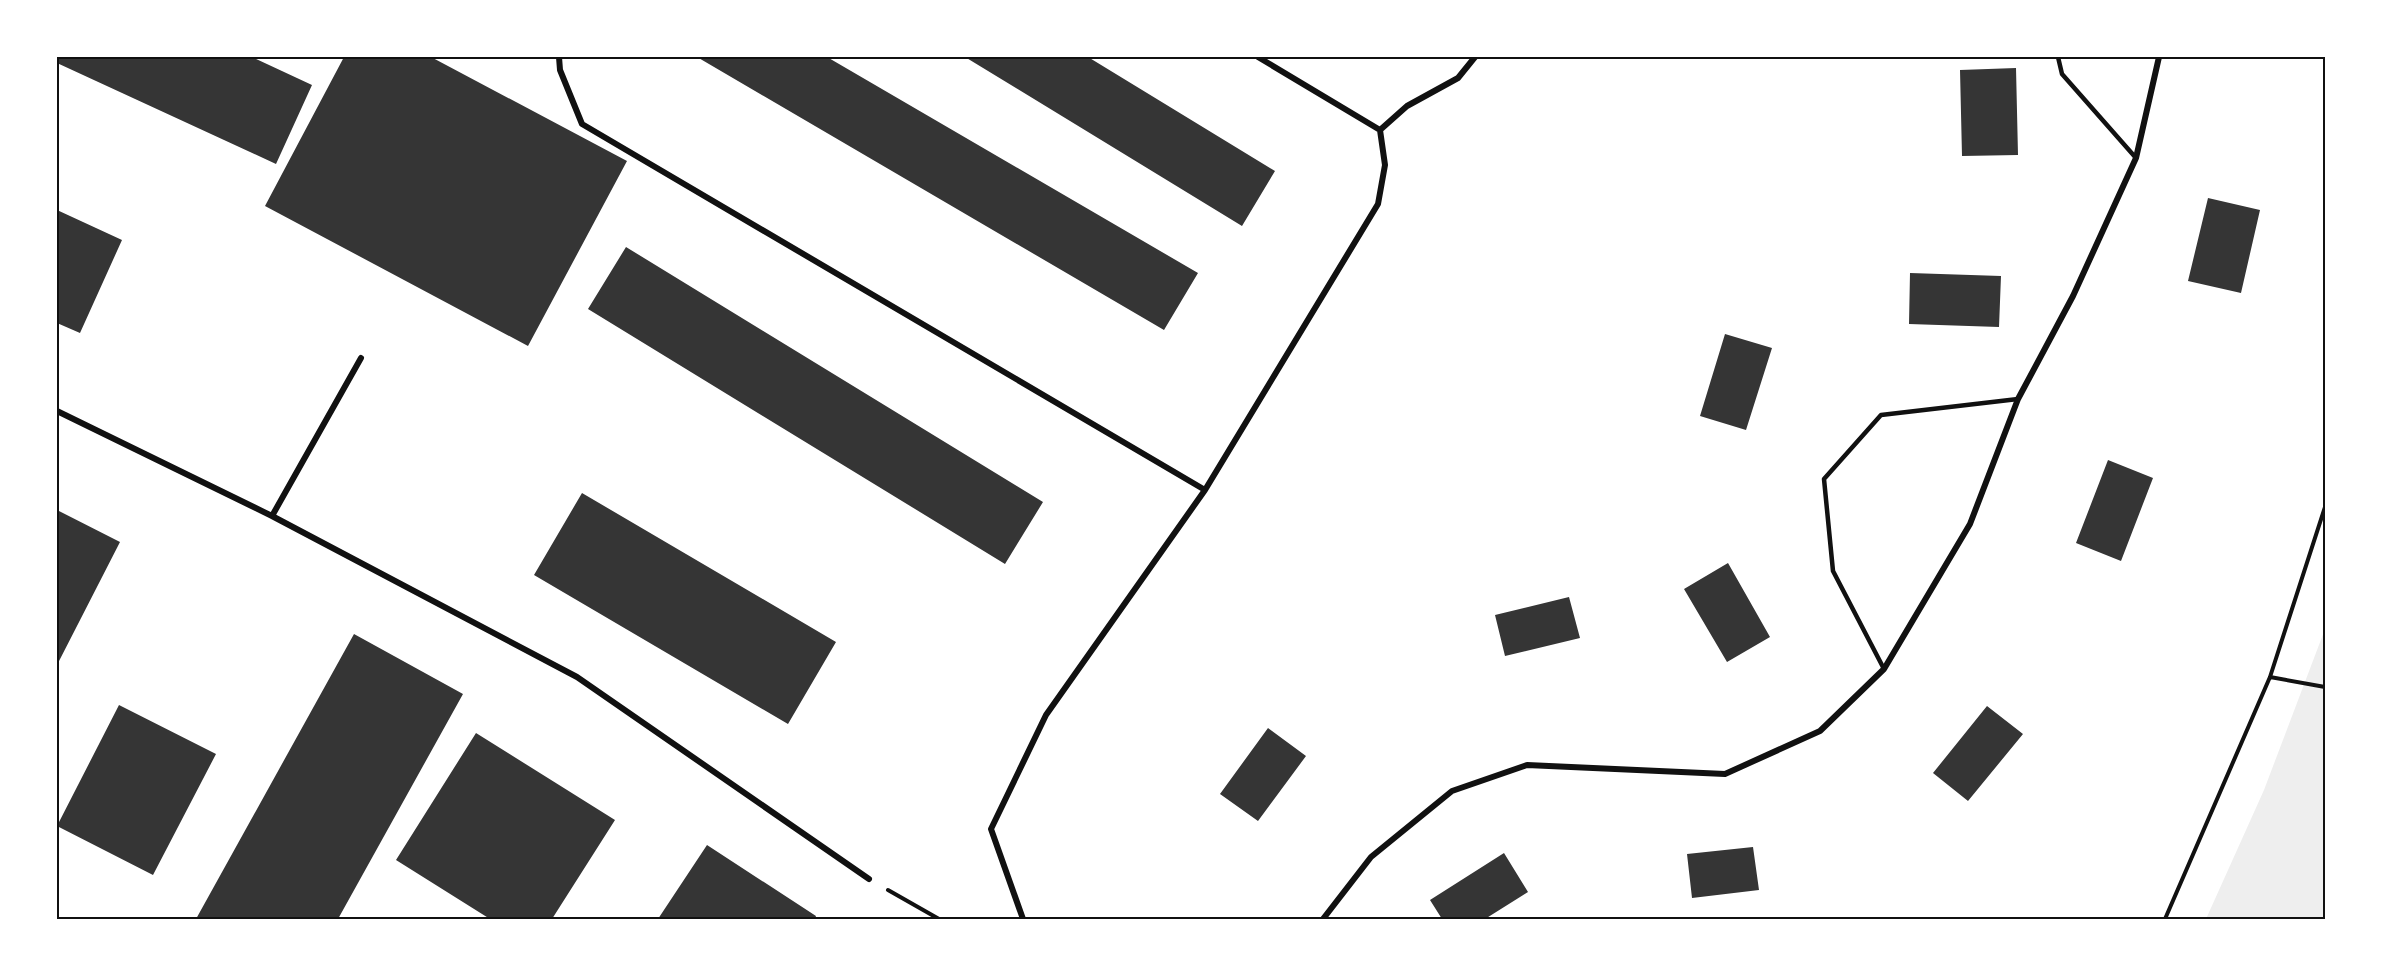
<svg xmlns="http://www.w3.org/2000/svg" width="2382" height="976" font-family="'Fira Sans Condensed',sans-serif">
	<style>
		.green { fill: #eee }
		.building { fill: #353535 }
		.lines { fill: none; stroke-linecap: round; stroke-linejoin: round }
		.path { stroke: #111; stroke-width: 4 }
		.service { stroke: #111; stroke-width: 4.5 }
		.minor { stroke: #111; stroke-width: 6 }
		.neatline { fill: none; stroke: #111; stroke-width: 2 }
	</style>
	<rect width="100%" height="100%" fill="#fff"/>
	<path class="green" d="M2325 629V919H2206L2264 790Z"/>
	<path class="building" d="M57 57H252L312 85 276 164 57 63Z
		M344 57H431L627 161 528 346 265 206Z
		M697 57H827L1198 273 1164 330Z
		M965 57H1088L1275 171 1242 226Z
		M2016 68 2018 155 1962 156 1960 70Z
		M2208 198 2260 210 2241 293 2188 281Z
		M57 210 122 240 80 333 57 323Z
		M626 247 1043 502 1005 564 588 309Z
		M1910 273 2001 276 1999 327 1909 324Z
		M1725 334 1772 348 1746 430 1700 416Z
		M2108 460 2153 478 2121 561 2076 543Z
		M582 493 836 642 788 724 534 575Z
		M57 510 120 542 57 665Z
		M1728 563 1770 637 1727 662 1684 589Z
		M1569 597 1580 638 1505 656 1495 615Z
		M354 634 463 694 338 919H196Z
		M119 705 216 754 153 875 57 826Z
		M1987 706 2023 734 1968 801 1933 773Z
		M1268 728 1306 756 1258 821 1220 794Z
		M476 733 615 820 552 919H490L396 860Z
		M707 845 816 916 815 919H658Z
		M1753 847 1759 890 1692 898 1687 854Z
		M1504 853 1528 892 1485 919H1442L1430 900Z"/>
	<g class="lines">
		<path class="path" d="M2270 677 2325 687
			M888 890 939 919
			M2165 919 2270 677 2325 507"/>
		<path class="service" d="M2058 57 2062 74 2136 158
			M1884 669 1833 571 1824 479 1881 415 2018 399"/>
		<path class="minor" d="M559 57 560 70 582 124 1205 490
			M1258 57 1380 130
			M1380 130 1407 106 1458 78 1475 57
			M57 411 272 516 577 677 869 879
			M272 516 361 358
			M1023 919 991 829 1046 715 1205 490 1378 204 1385 165 1380 130
			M1323 919 1371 857 1452 791 1527 765 1725 774 1820 731 1884 669 1970 524 2018 399 2073 296 2136 158 2159 57"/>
	</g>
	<rect width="2382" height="976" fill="none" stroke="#ffffff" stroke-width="117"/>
	<rect x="58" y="58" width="2266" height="860" class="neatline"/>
</svg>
